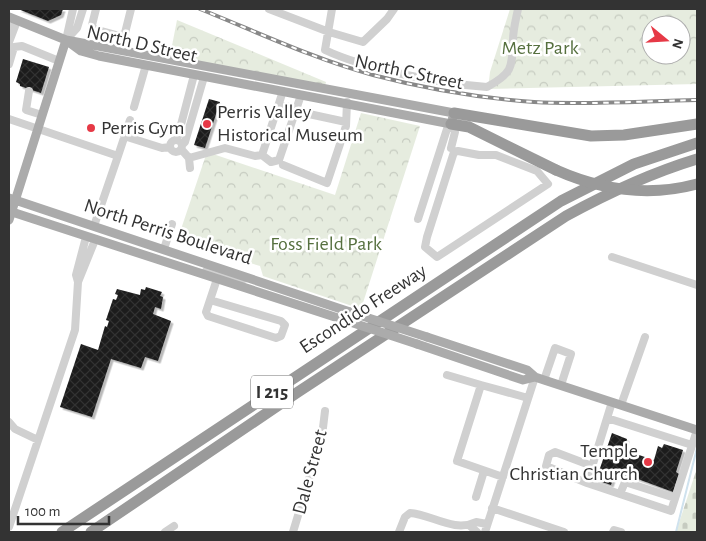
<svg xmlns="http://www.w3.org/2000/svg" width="706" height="541" font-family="'Alegreya Sans',sans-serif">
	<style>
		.forest { fill: url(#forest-crowns); fill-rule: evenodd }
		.cemetery { fill: url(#cemetery-stones) }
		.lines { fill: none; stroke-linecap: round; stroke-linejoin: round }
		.stream { stroke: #cfe2ee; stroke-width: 2 }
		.building { fill: url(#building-cross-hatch); filter: url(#shadow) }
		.minor { stroke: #d0d0d0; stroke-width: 8 }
		.major { stroke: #ababab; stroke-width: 9 }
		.highway { stroke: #9a9a9a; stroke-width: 11 }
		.rail-casing { stroke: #888; stroke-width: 4 }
		.rail { stroke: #fff; stroke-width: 2; stroke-dasharray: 5.5; stroke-linecap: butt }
		.major-bridge { stroke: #ababab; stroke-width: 9 }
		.highway-bridge { stroke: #9a9a9a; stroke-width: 11 }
		.poi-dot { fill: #e63946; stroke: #fff; stroke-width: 2 }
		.labels { text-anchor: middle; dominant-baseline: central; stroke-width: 5; stroke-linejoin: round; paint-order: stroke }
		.shield { fill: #fff; stroke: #707070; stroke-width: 1 }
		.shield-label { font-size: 19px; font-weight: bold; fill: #333 }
		.street-label { font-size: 20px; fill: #333; stroke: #fff }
		.park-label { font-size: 20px; fill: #56703f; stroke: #fff }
		.poi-label { font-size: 20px; fill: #333; stroke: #fff; text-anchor: start }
	</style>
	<defs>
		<pattern id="forest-crowns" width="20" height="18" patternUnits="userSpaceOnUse" patternTransform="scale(1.25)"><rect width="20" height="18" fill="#e6ecdf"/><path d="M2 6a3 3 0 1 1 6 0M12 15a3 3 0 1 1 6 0" fill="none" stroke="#c6cbc0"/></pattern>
		<pattern id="cemetery-stones" width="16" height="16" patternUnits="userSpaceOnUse" patternTransform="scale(1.25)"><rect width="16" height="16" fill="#e6ecdf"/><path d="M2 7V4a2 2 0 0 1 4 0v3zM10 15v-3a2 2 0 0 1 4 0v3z" fill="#c6cbc0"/></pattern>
		<pattern id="building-cross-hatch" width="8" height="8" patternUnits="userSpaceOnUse" patternTransform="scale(1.25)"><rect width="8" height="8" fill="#1a1a1a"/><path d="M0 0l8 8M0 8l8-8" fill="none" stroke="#333"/></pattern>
		<filter id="shadow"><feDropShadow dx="2.5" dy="2.5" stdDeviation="0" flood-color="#0004"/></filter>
	</defs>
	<rect width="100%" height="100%" fill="#fff"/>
	<path class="forest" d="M510 9H697V84L488 89 490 72ZM651 25H681V55H651Z
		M177 20 326 82 325 86 170 56Z
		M361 113 420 126 361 309 263 276 260 266 177 241 207 152 335 195Z"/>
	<path class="cemetery" d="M697 468V532H676Z"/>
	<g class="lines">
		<path class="stream" d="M676 532 697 448"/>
	</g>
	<path class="building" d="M18 9H63L61 15 48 21Z
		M23 59 49 67 41 93 20 86V84L16 82Z
		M209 99 220 102 205 148 194 145Z
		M146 287 162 292 160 296 163 297 161 309 155 307 153 314 171 321 158 361 145 357 141 368 111 359 92 417 60 407 81 344 98 350 105 326 107 327 109 321 106 320 113 299 116 300 118 295 115 294 117 289 140 295 141 289 145 290Z
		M612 433 627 439 624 450 654 460 658 446 662 448 664 444 683 450 676 472 679 474 673 492 616 471 611 485 596 480Z"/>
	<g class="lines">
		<path class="minor" d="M96 9 92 25 94 29 120 36 125 33 131 9
			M269 9 329 32 363 42 387 19 394 9
			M332 9 325 50C365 69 442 84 487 87 513 73 512 67 513 40 513 30 516 19 518 9
			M9 28 11 18
			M66 40 77 28 83 9
			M66 40 73 9
			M9 42 17 21
			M9 64 14 47 22 46 59 61
			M29 91 26 110 42 115
			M283 91 262 155 271 162 279 160 301 95
			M134 107 146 65
			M278 107 287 106 294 114
			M295 111 346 122
			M9 119 118 156 94 226
			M124 136 162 148 170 147
			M177 140 194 75
			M170 146a6 6 0 1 1 12 0a6 6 0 1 1-12 0Z
			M182 145 185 142 204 77
			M181 149 189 158 190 168
			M458 151 479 155H496L537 171 548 184 437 257 425 247 427 237 454 152Z
			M118 156 130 120
			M189 158 225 148 255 156 262 155
			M283 165 327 183 346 126 347 102
			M418 219 447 129 451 124 455 132 451 148
			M86 237 76 275 78 282 95 240
			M164 249 172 224
			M612 257 697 285
			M203 274 207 270 239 280 247 278
			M210 300 281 321 285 325 281 336 276 338 208 316 206 312 217 279
			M447 375 481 385
			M544 380 555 348 571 354 561 385
			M621 405 645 337
			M607 418 692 445
			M9 422 15 429 38 440
			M592 466 555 452 549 455 546 466 587 483 671 511 697 430
			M503 477 457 461 481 385 528 398
			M587 483 612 402
			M620 494 625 482 675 498
			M476 497 484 471
			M492 508 564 532
			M469 525 477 532
			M9 527 75 330 78 282
			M165 532 174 526
			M293 532 322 436 325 411
			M399 532 405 517 410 513C431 514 454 533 476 522L487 524
			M485 532 535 377
			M613 532 614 530 621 532"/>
		<path class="major" d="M9 17 66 40 81 51 99 56 451 124 454 113 66 40
			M9 198 350 312
			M9 211 341 319
			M9 220 66 40
			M427 337 527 370 535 377
			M417 344 523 380 535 377 544 380 697 430"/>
		<path class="highway" d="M454 113 591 136 624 135 697 124
			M451 124 469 127 556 170
			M62 532 561 201 634 164 697 143
			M91 532 298 392 566 216C608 193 651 173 697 159"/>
		<defs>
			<path id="rail" d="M200 9C257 32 314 59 373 75 426 89 480 98 534 102 588 105 643 101 697 100"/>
		</defs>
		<use href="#rail" class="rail-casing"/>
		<use href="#rail" class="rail"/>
		<path class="major-bridge" d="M350 312 427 337
			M341 319 417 344"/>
		<path class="highway-bridge" d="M556 170C601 190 649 197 697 184"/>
	</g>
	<g class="poi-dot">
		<circle cx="207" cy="124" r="5"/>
		<circle cx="91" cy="128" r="5"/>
		<circle cx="648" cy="462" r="5"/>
	</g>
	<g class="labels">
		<rect class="shield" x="251" y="375.5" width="42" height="33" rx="4"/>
		<g class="shield-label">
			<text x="272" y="392">I 215</text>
		</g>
		<g class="street-label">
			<text transform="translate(142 44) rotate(13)">North D Street</text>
			<text transform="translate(409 72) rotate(12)">North C Street</text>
			<text transform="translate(168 232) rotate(18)">North Perris Boulevard</text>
			<text transform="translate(363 309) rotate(-33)">Escondido Freeway</text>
			<text transform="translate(310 472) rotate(-75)">Dale Street</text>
		</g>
		<g class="park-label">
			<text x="540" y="48">Metz Park</text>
			<text x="326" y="244">Foss Field Park</text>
		</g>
		<g class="poi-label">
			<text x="217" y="112">Perris Valley<tspan x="217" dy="23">Historical Museum</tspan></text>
			<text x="101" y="128">Perris Gym</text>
			<text x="638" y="451" text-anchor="end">Temple<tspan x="638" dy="23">Christian Church</tspan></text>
		</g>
	</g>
	<rect width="706" height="541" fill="none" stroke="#333333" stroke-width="20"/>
	<g transform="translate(666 40) rotate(108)"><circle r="24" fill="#ffffff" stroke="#adadad"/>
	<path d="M0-4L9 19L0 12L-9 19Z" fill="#e63946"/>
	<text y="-8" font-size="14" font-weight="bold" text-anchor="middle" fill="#333333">N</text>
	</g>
	<path d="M18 516v8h91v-8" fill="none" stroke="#333333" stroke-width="2.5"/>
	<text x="25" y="516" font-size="15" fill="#333333" stroke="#ffffff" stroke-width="4" paint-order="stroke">100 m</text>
</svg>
